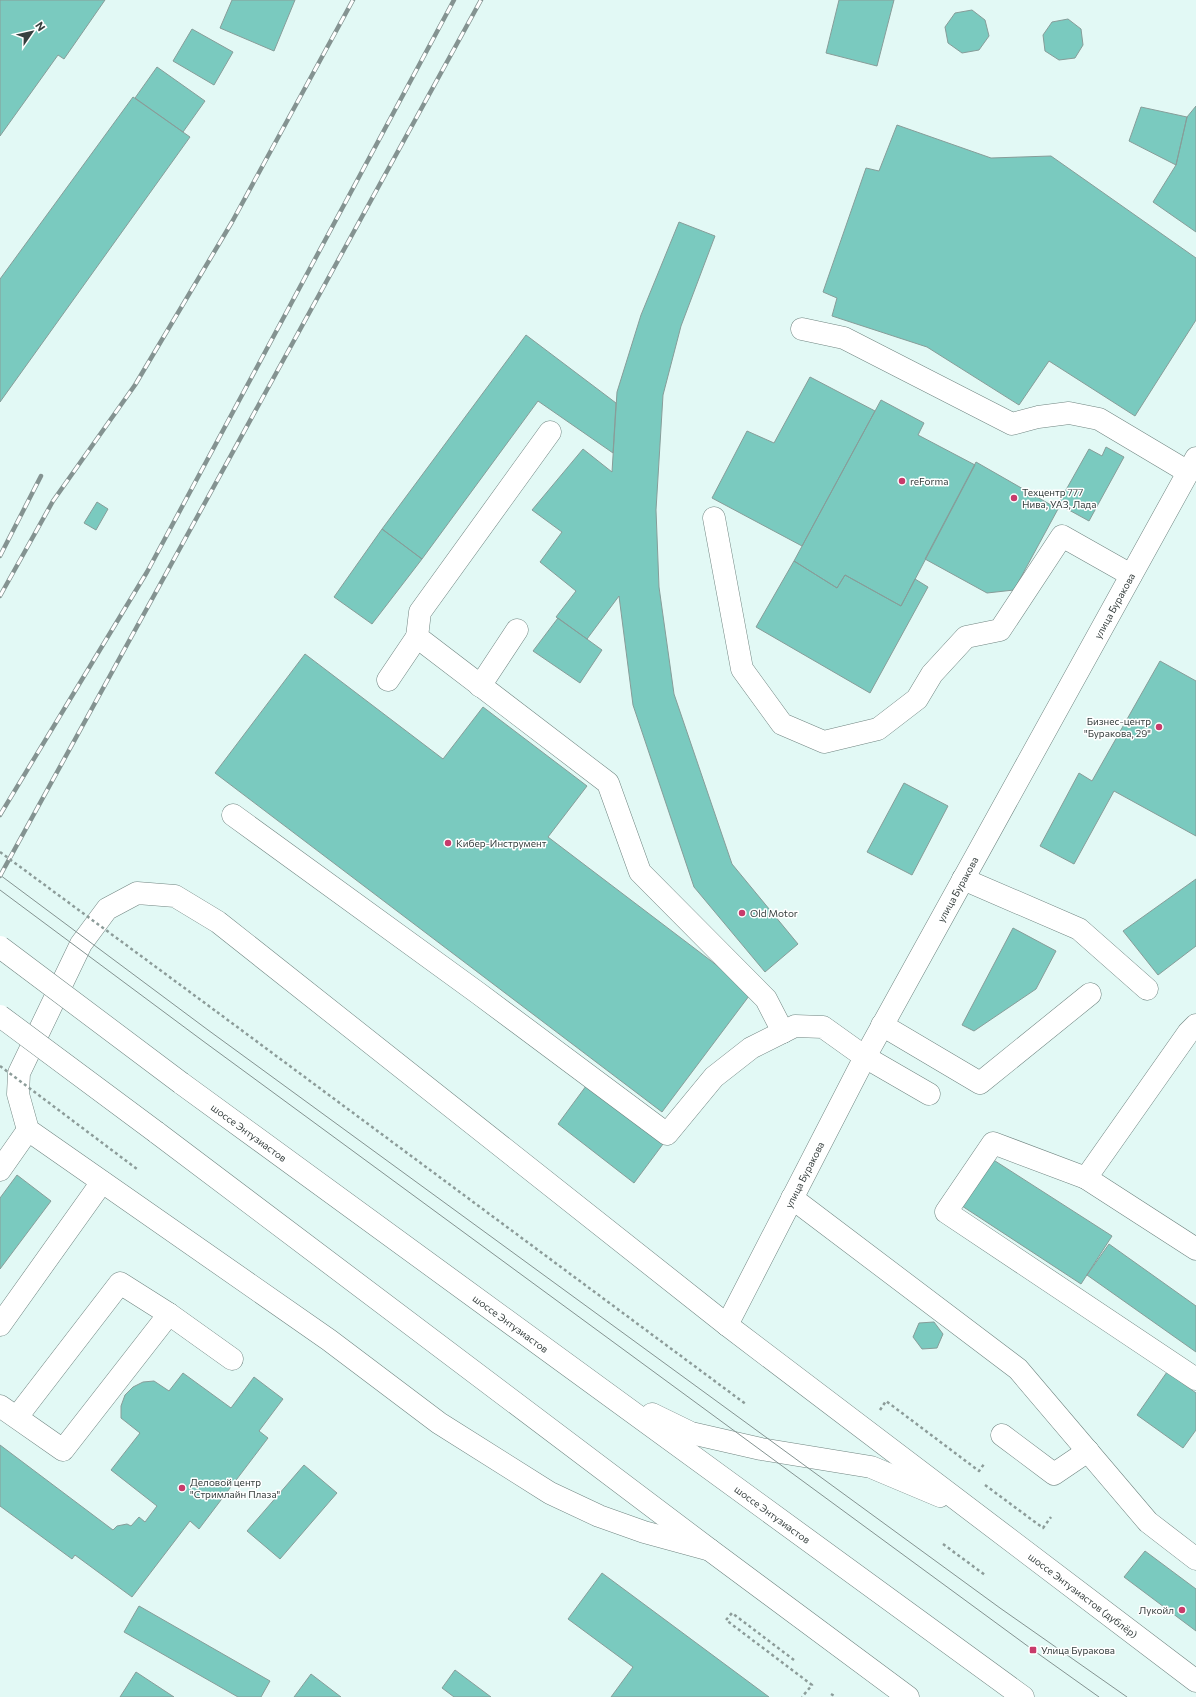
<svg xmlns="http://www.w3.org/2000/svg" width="1196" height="1697" font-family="Commissioner,sans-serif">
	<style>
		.building { fill: #7acabf; stroke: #879d99 }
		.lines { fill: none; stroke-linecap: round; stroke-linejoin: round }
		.minor-casing { stroke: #708581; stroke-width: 23 }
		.major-casing { stroke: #708581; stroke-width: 23 }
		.path { stroke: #8c9c99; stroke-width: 2.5; stroke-dasharray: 3 3; stroke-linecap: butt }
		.minor { stroke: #fff; stroke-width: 22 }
		.major { stroke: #fff; stroke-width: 22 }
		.tram { stroke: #849391; stroke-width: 1 }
		.rail-casing { stroke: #849391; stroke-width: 4.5 }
		.rail { stroke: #fff; stroke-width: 3; stroke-dasharray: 9; stroke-linecap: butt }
		.major-bridge-casing { stroke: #708581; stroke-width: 23; stroke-linecap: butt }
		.path-bridge { stroke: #8c9c99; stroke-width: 2.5; stroke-dasharray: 3 3; stroke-linecap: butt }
		.major-bridge { stroke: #fff; stroke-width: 22 }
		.poi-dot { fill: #c83b6b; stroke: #fff; stroke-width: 1.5 }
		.labels { text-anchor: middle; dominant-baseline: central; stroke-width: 3; stroke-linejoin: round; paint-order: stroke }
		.poi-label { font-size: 10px; fill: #363f3e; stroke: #fff; text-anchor: start }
		.street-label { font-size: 10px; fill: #363f3e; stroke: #fff }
	</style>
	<rect width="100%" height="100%" fill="#e2f9f5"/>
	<path class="building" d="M0 0H105L64 59 58 55 0 136Z
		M232 0H295L274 51 220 28Z
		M839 0H894L877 66 826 53Z
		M972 10 985 20 989 36 979 50 962 53 948 43 945 27 955 13Z
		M1068 19 1081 29 1083 45 1075 58 1059 60 1045 51 1043 35 1052 22Z
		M192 29 233 52 214 85 173 61Z
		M157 67 205 101 183 132 135 98Z
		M133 97 190 137 0 402V279Z
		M1196 106V232L1153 202 1176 165 1187 117Z
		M1141 107 1187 117 1176 165 1129 141Z
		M897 125 991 158 1051 156 1196 258V320L1135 416 1049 361 1019 405 927 347 832 316 837 298 823 292 866 168 879 171Z
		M679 222 715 236 681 326 663 395 656 510 659 587 674 694 732 864 798 944 765 972 694 887 633 705 619 596 587 639 556 617 576 591 540 562 562 532 532 510 583 449 612 472 617 392 641 315Z
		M526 335 616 403 613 453 538 401 422 559 382 529Z
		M810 377 875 411 802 546 712 498 747 431 774 443Z
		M881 400 924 423 918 435 975 465 901 606 845 575 837 588 794 561Z
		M1106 447 1124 457 1089 521 1058 504 1089 449 1102 456Z
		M976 462 1058 509 1014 590 987 593 925 559Z
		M97 502 108 509 96 530 84 523Z
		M382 529 422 559 372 624 334 597Z
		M794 561 837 588 845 575 901 606 915 579 928 587 870 693 756 627Z
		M558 618 602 650 580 683 533 651Z
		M305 654 443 759 483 707 587 786 548 837 752 992 662 1112 215 773Z
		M1160 661 1196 681V836L1114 791 1074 864 1040 846 1079 773 1092 781Z
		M904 783 948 806 912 875 867 852Z
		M1196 879V946L1158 975 1123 931Z
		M1013 928 1056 951 1036 989 974 1031 962 1025Z
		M589 1082 666 1140 634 1183 558 1124Z
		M992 1159 1112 1236 1081 1284 962 1206Z
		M17 1175 51 1201 0 1269V1198Z
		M1109 1244 1196 1306V1352L1087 1275Z
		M934 1322 943 1334 937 1348 922 1349 913 1337 919 1323Z
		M1167 1372 1196 1393V1430L1183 1448 1137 1415Z
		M183 1373 231 1408 254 1377 283 1399 259 1431 268 1438 199 1529 190 1521 132 1597 75 1555 72 1559 0 1506V1445L113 1530 117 1526 127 1524 131 1526 139 1517 145 1522 157 1506 111 1470 140 1433 121 1418V1406L125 1395 133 1387 143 1382 154 1381 169 1391Z
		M304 1465 337 1493 280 1559 247 1531Z
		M1145 1551 1196 1589V1631L1124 1577Z
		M602 1573 769 1697H611L633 1667 568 1619Z
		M139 1606 270 1681 261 1697H238L124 1632Z
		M455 1670 491 1697H454L442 1688Z
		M136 1672 174 1697H120Z
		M311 1674 341 1697H294Z"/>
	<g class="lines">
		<defs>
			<g id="minor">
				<path d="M802 329 844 338 1012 424 1038 417 1069 413 1099 419 1188 472"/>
				<path d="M550 432 420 612 417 637 608 783 640 872 766 999 783 1032"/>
				<path d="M714 518 742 669 782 724 824 742 878 729 917 699 932 674 966 637 1000 630 1062 536 1131 575"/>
				<path d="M388 680 417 637"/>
				<path d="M480 686 517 630"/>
				<path d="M233 815 478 993 667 1134 714 1077 751 1048 795 1026 823 1027 865 1057 929 1094"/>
				<path d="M963 879 1079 929 1147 989"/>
				<path d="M882 1025 980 1083 1090 994"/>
				<path d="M1196 1025 1188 1033 1086 1178 1196 1249"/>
				<path d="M0 1170 28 1130"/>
				<path d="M1086 1178 993 1143 946 1212 1196 1379"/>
				<path d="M792 1198 1018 1369 1148 1522 1196 1559"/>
				<path d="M0 1325 102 1182"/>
				<path id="s1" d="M727 1325 865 1057 1196 458"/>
				<path d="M0 1406 63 1450 169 1314 232 1359"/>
				<path d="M20 1413 120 1283 169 1314"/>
				<path d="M1002 1435 1054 1474 1088 1451"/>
			</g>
			<g id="major">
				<path id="s2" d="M181 1083 1023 1697"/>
				<path d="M156 1132 710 1550 908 1697"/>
				<path d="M652 1414 691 1433 761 1449 871 1467 940 1496"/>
				<path id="s3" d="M710 1550 644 1532 599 1516 550 1493 439 1423 329 1340 28 1130 18 1094 19 1073 81 944 107 909 137 893 175 896 218 922 727 1325 1196 1681"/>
			</g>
		</defs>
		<use href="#minor" class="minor-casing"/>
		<use href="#major" class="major-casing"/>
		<path class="path" d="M217 1012 747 1405
			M880 1410 886 1401 979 1471 984 1464
			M985 1485 1043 1528 1051 1517
			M943 1544 985 1575
			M794 1660 732 1613 726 1620 812 1685 802 1697
			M831 1694 836 1697"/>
		<use href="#minor" class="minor"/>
		<use href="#major" class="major"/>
		<path class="tram" d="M0 875 208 1030 1000 1608 1127 1697
			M0 890 203 1041 1033 1650 1099 1697"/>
		<defs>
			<path id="rail" d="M0 556 41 476
				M0 596 53 501 135 385 232 222 353 0
				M0 815 147 572 454 0
				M0 876 481 0"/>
		</defs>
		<use href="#rail" class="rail-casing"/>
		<use href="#rail" class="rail"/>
		<defs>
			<path id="major-bridge" d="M0 947 181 1083
				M0 1016 156 1132"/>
		</defs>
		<use href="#major-bridge" class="major-bridge-casing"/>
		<path class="path-bridge" d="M0 852 217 1012
			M0 1066 137 1169"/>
		<use href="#major-bridge" class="major-bridge"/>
	</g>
	<g class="poi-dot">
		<circle cx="902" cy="481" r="4"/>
		<circle cx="1014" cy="498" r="4"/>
		<circle cx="1159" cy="727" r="4"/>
		<circle cx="448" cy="843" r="4"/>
		<circle cx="742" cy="913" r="4"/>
		<circle cx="182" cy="1488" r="4"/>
		<circle cx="1182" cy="1610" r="4"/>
		<rect x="1029" y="1646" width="8" height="8" rx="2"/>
	</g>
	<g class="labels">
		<g class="poi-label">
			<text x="910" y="481">reForma</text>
			<text x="1022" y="492">Техцентр 777<tspan x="1022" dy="12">Нива, УАЗ, Лада</tspan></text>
			<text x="1151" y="721" text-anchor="end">Бизнес-центр<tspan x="1151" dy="12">"Буракова, 29"</tspan></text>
			<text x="456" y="843">Кибер-Инструмент</text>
			<text x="750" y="913">Old Motor</text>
			<text x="190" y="1482">Деловой центр<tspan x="190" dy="12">"Стримлайн Плаза"</tspan></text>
			<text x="1174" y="1610" text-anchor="end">Лукойл</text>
			<text x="1041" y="1650">Улица Буракова</text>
		</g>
		<g class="street-label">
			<text stroke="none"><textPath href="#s1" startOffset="817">улица Буракова</textPath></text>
			<text stroke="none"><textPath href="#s1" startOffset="493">улица Буракова</textPath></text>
			<text stroke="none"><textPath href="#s2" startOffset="84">шоссе Энтузиастов</textPath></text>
			<text stroke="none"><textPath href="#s1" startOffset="169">улица Буракова</textPath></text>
			<text stroke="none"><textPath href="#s2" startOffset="408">шоссе Энтузиастов</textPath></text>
			<text stroke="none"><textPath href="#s2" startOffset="732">шоссе Энтузиастов</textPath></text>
			<text stroke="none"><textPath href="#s3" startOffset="2270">шоссе Энтузиастов (дублёр)</textPath></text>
		</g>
	</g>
	<g transform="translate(32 32) rotate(56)" stroke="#ffffff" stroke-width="3" paint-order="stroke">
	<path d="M0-3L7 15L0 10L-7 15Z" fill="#363f3e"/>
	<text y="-6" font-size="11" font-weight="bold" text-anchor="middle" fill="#363f3e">N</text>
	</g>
</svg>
